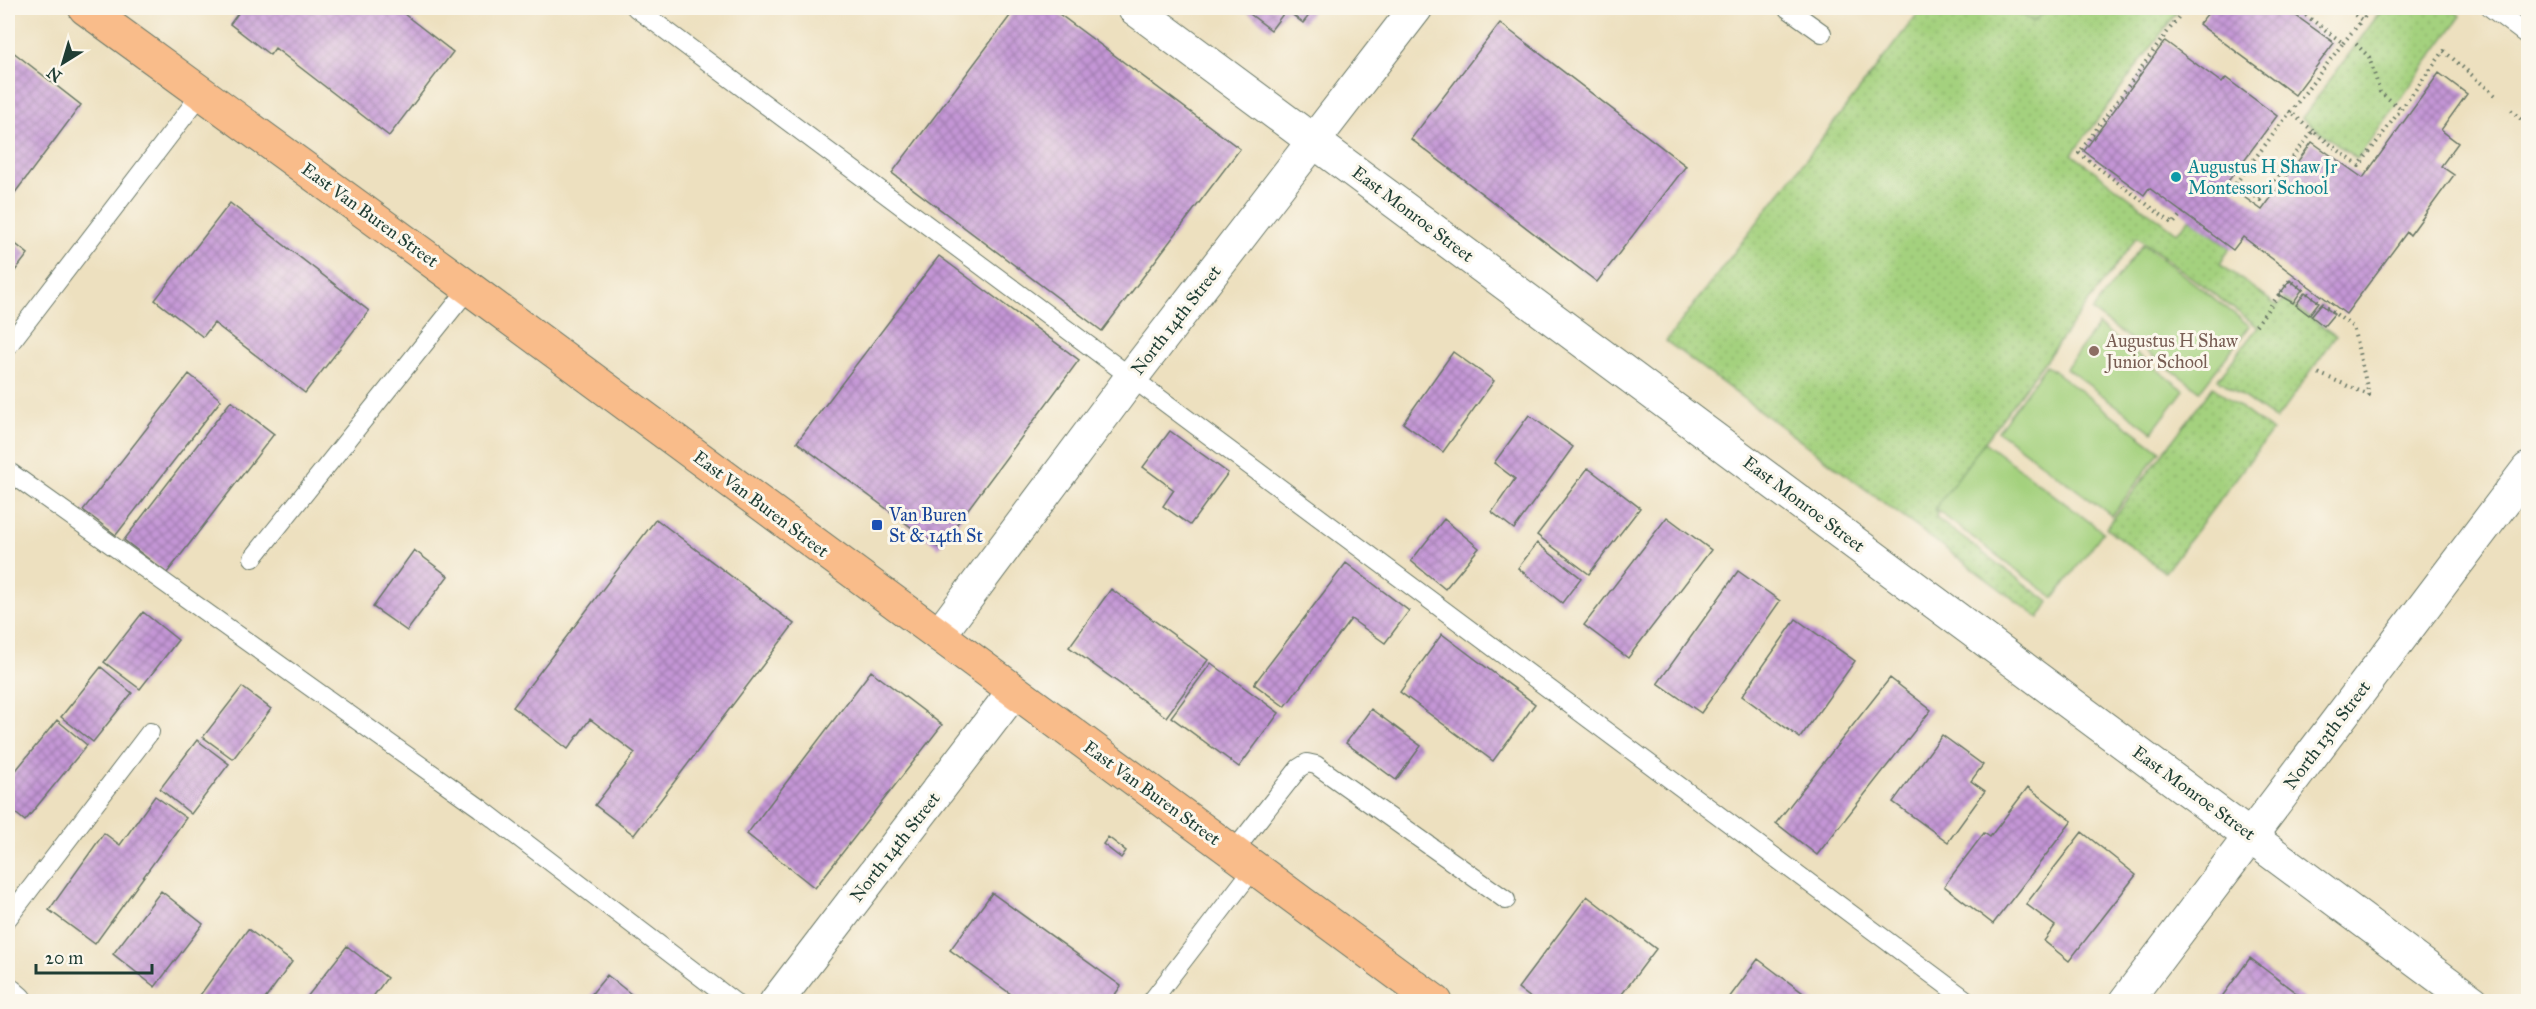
<svg xmlns="http://www.w3.org/2000/svg" width="2536" height="1009" font-family="'IM FELL Great Primer',serif">
	<style>
		.grass { fill: url(#grass-dots); stroke: #628759; stroke-width: 1.5 }
		.park { fill: url(#park-crowns); stroke: #628759; stroke-width: 1.5 }
		.pitch { fill: #a4d17e; stroke: #628759; stroke-width: 1.5 }
		.building { fill: url(#building-cross-hatch) }
		.lines { fill: none; stroke-linecap: round; stroke-linejoin: round }
		.service-casing { stroke: #677665; stroke-width: 20 }
		.minor-casing { stroke: #677665; stroke-width: 35 }
		.primary-casing { stroke: #677665; stroke-width: 35 }
		.path { stroke: #677665; stroke-width: 4; stroke-dasharray: 1.5 4.5; stroke-linecap: butt }
		.service { stroke: #fff; stroke-width: 18 }
		.minor { stroke: #fff; stroke-width: 33 }
		.primary { stroke: #f9bc8a; stroke-width: 33 }
		.culture-dot { fill: #0f9aa8; stroke: #fbf7ec; stroke-width: 2 }
		.education-dot { fill: #8d6e63; stroke: #fbf7ec; stroke-width: 2 }
		.transit-dot { fill: #1a4fb4; stroke: #fbf7ec; stroke-width: 2 }
		.labels { text-anchor: middle; dominant-baseline: central; stroke-width: 6; stroke-linejoin: round; paint-order: stroke }
		.culture-label { font-size: 18px; fill: #0d838f; stroke: #fbf7ec; text-anchor: start }
		.street-label { font-size: 18px; fill: #1f3d34; stroke: #fbf7ec }
		.education-label { font-size: 18px; fill: #785e54; stroke: #fbf7ec; text-anchor: start }
		.transit-label { font-size: 18px; fill: #164399; stroke: #fbf7ec; text-anchor: start }
	</style>
	<defs>
		<pattern id="grass-dots" width="8" height="8" patternUnits="userSpaceOnUse" patternTransform="scale(1.5)"><rect width="8" height="8" fill="#a4d17e"/><path d="M2 2h.1M6 6h.1" fill="none" stroke="#8db46e" stroke-width="1.8" stroke-linecap="round"/></pattern>
		<pattern id="park-crowns" width="20" height="18" patternUnits="userSpaceOnUse" patternTransform="scale(1.5)"><rect width="20" height="18" fill="#a4d17e"/><path d="M2 6a3 3 0 1 1 6 0M12 15a3 3 0 1 1 6 0" fill="none" stroke="#8db46e"/></pattern>
		<pattern id="building-cross-hatch" width="8" height="8" patternUnits="userSpaceOnUse" patternTransform="scale(1.5)"><rect width="8" height="8" fill="#c496d6"/><path d="M0 0l8 8M0 8l8-8" fill="none" stroke="#9f7cae"/></pattern>
	</defs>
	<rect width="100%" height="100%" fill="#fbf7ec"/>
	<filter id="ink" filterUnits="userSpaceOnUse"><feTurbulence type="fractalNoise" baseFrequency=".0167" numOctaves="2"/><feDisplacementMap in="SourceGraphic" scale="12" xChannelSelector="R" yChannelSelector="G"/><feConvolveMatrix kernelMatrix="1 2 1 2 8 2 1 2 1" color-interpolation-filters="sRGB"/></filter>
	<filter id="wash" filterUnits="userSpaceOnUse"><feTurbulence type="fractalNoise" baseFrequency=".008" numOctaves="4" result="noise"/><feDisplacementMap in="SourceGraphic" scale="24" xChannelSelector="R" yChannelSelector="G"/><feGaussianBlur stdDeviation="1.35" result="paint"/><feColorMatrix in="noise" values="0 0 0 0 0 0 0 0 0 0 0 0 0 0 0 0 0 1.4 0 .05"/><feComposite in="paint" operator="in"/></filter>
	<g filter="url(#wash)">
		<rect width="100%" height="100%" fill="#ede0bf"/>
		<path class="grass" d="M1922 8H2014L2033 22 2048 8H2180L2072 154 2177 233 2190 218 2230 248 2220 264 2278 306 2284 299 2336 336 2276 420 2218 379 2258 327 2137 237 1935 509 1937 513 1936 518 2049 602 2039 618 1666 341Z
			M2383 8H2449L2461 16 2357 159 2302 118Z
			M2213 387 2272 431 2165 572 2106 528Z"/>
		<path class="park" d="M2014 8H2048L2033 22Z"/>
		<path class="pitch" d="M2143 244 2250 326 2200 391 2092 311Z
			M2098 325 2184 390 2152 432 2066 368Z
			M2046 365 2160 451 2112 516 1998 431Z
			M1984 442 2103 532 2054 598 1935 509Z"/>
		<g id="blocks">
			<path class="building" d="M242 8H409L404 14 453 52 389 136 275 48 270 55 230 24Z
				M1016 8H1051L1240 149 1102 331 892 173Z
				M1242 8H1315L1303 23 1286 10 1271 30Z
				M2203 8H2285L2334 43 2295 95 2199 24 2209 12Z
				M1500 23 1686 166 1597 282 1411 139Z
				M2165 41 2222 83 2226 78 2277 116 2226 184 2262 210 2312 142 2363 178 2439 73 2467 94 2441 130 2458 143 2441 166 2454 175 2410 235 2407 232 2346 314 2243 237 2233 250 2149 188 2144 195 2084 151Z
				M8 48 81 105 8 202Z
				M230 203 369 311 305 393 214 323 203 337 155 300Z
				M8 238 28 254 8 280Z
				M939 256 1079 360 939 548 797 442Z
				M2290 280 2302 290 2293 303 2279 295Z
				M2305 292 2319 302 2309 315 2296 305Z
				M2321 304 2334 314 2324 326 2311 316Z
				M1453 352 1494 381 1443 452 1403 423Z
				M189 374 221 400 116 535 83 510Z
				M231 401 274 434 167 573 124 540Z
				M1529 415 1573 447 1514 529 1492 512 1515 479 1494 463Z
				M1170 431 1228 473 1190 525 1163 506 1174 490 1143 467Z
				M1588 468 1640 508 1589 574 1537 535Z
				M1667 517 1711 550 1628 658 1584 625Z
				M656 519 794 624 634 835 595 805 635 753 590 719 568 749 513 707Z
				M1444 519 1479 548 1445 589 1411 561Z
				M1537 543 1581 578 1562 603 1518 568Z
				M414 550 448 576 407 631 373 607Z
				M1346 563 1409 611 1385 643 1351 619 1285 707 1254 684Z
				M1738 571 1780 601 1701 713 1658 683Z
				M1111 589 1208 660 1166 717 1069 647Z
				M143 612 178 640 140 689 104 662Z
				M1796 619 1855 661 1800 738 1742 696Z
				M1442 634 1535 704 1493 761 1400 692Z
				M1211 663 1279 713 1239 767 1171 717Z
				M101 667 132 693 93 742 61 717Z
				M871 671 942 725 815 888 747 834Z
				M1890 678 1931 710 1817 855 1776 823Z
				M242 687 271 709 233 759 203 737Z
				M1371 709 1421 746 1396 780 1346 743Z
				M57 720 87 745 25 821 8 807V780Z
				M1942 735 1983 765 1971 781 1985 791 1948 842 1893 802Z
				M197 740 229 764 191 814 160 789Z
				M2028 787 2072 821 1993 924 1944 886 1984 833 1990 837Z
				M155 796 186 818 95 944 49 910 104 833 120 845Z
				M2082 832 2136 875 2069 961 2044 941 2055 926 2026 904Z
				M1108 837 1126 851 1121 858 1103 844Z
				M161 891 203 924 155 987 113 954Z
				M992 893 1121 986 1110 1002H1022L950 950Z
				M1587 896 1656 949 1616 1002H1536L1518 988Z
				M248 929 292 962 263 1002H195Z
				M347 946 387 978 369 1002H303Z
				M2250 958 2308 1002H2218Z
				M1758 959 1815 1002H1726Z
				M607 975 641 1002H585Z"/>
		</g>
	</g>
	<g filter="url(#ink)">
		<use href="#blocks" fill-opacity="0" stroke="#677665" stroke-width="1.5"/>
		<g class="lines">
			<defs>
				<path id="service" d="M636 8 1969 1002
					M1787 8 1822 33
					M2491 8 2528 36
					M8 346 202 93
					M8 471 480 808 734 1002
					M253 558 469 288
					M1233 852 1299 768 1307 763 1316 765 1506 900
					M8 918 150 732
					M1151 1002 1254 868"/>
				<path id="minor" d="M1134 8 2473 1002
					M939 635 1131 378 1416 8
					M8 995 16 1002
					M776 1002 1014 691
					M2125 1002 2528 469"/>
				<path id="primary" d="M85 8 469 288 1436 1002"/>
			</defs>
			<use href="#service" class="service-casing"/>
			<use href="#minor" class="minor-casing"/>
			<use href="#primary" class="primary-casing"/>
			<path class="path" d="M2296 8 2343 43 2236 183 2260 200 2313 131 2359 166 2444 51 2496 96
				M2345 8 2362 20 2371 8
				M2343 43 2362 20
				M2356 44 2369 57 2380 92 2401 109
				M2511 110 2528 126
				M2289 111 2313 131
				M2183 212 2173 224 2079 153 2185 8
				M2256 325 2290 280 2353 327 2369 395 2318 373"/>
			<use href="#service" class="service"/>
			<use href="#minor" class="minor"/>
			<use href="#primary" class="primary"/>
		</g>
	</g>
	<circle class="culture-dot" cx="2176" cy="177" r="6"/>
	<circle class="education-dot" cx="2094" cy="351" r="6"/>
	<rect class="transit-dot" x="871" y="519" width="12" height="12" rx="3"/>
	<g class="labels">
		<g class="culture-label">
			<text x="2188" y="167">Augustus H Shaw Jr<tspan x="2188" dy="21">Montessori School</tspan></text>
		</g>
		<g class="street-label">
			<text transform="translate(1413 214) rotate(37)">East Monroe Street</text>
			<text transform="translate(370 215) rotate(36)">East Van Buren Street</text>
			<text transform="translate(1176 320) rotate(-52)">North 14th Street</text>
			<text transform="translate(761 504) rotate(37)">East Van Buren Street</text>
			<text transform="translate(1804 504) rotate(37)">East Monroe Street</text>
			<text transform="translate(2327 735) rotate(-53)">North 13th Street</text>
			<text transform="translate(1152 793) rotate(36)">East Van Buren Street</text>
			<text transform="translate(2194 793) rotate(36)">East Monroe Street</text>
			<text transform="translate(895 847) rotate(-52)">North 14th Street</text>
		</g>
		<g class="education-label">
			<text x="2106" y="341">Augustus H Shaw<tspan x="2106" dy="21">Junior School</tspan></text>
		</g>
		<g class="transit-label">
			<text x="889" y="515">Van Buren<tspan x="889" dy="21">St &amp; 14th St</tspan></text>
		</g>
	</g>
	<rect width="2536" height="1009" fill="none" stroke="#fbf7ec" stroke-width="30"/>
	<g transform="translate(63 63) rotate(217)" stroke="#fbf7ec" stroke-width="4.5" paint-order="stroke">
	<path d="M0-4.5L10 22L0 15L-10 22Z" fill="#1f3d34"/>
	<text y="-9" font-size="16" font-weight="bold" text-anchor="middle" fill="#1f3d34">N</text>
	</g>
	<path d="M36 964v9h116v-9" fill="none" stroke="#1f3d34" stroke-width="3"/>
	<text x="45" y="964" font-size="18" fill="#1f3d34" stroke="#fbf7ec" stroke-width="4.5" paint-order="stroke">20 m</text>
</svg>
